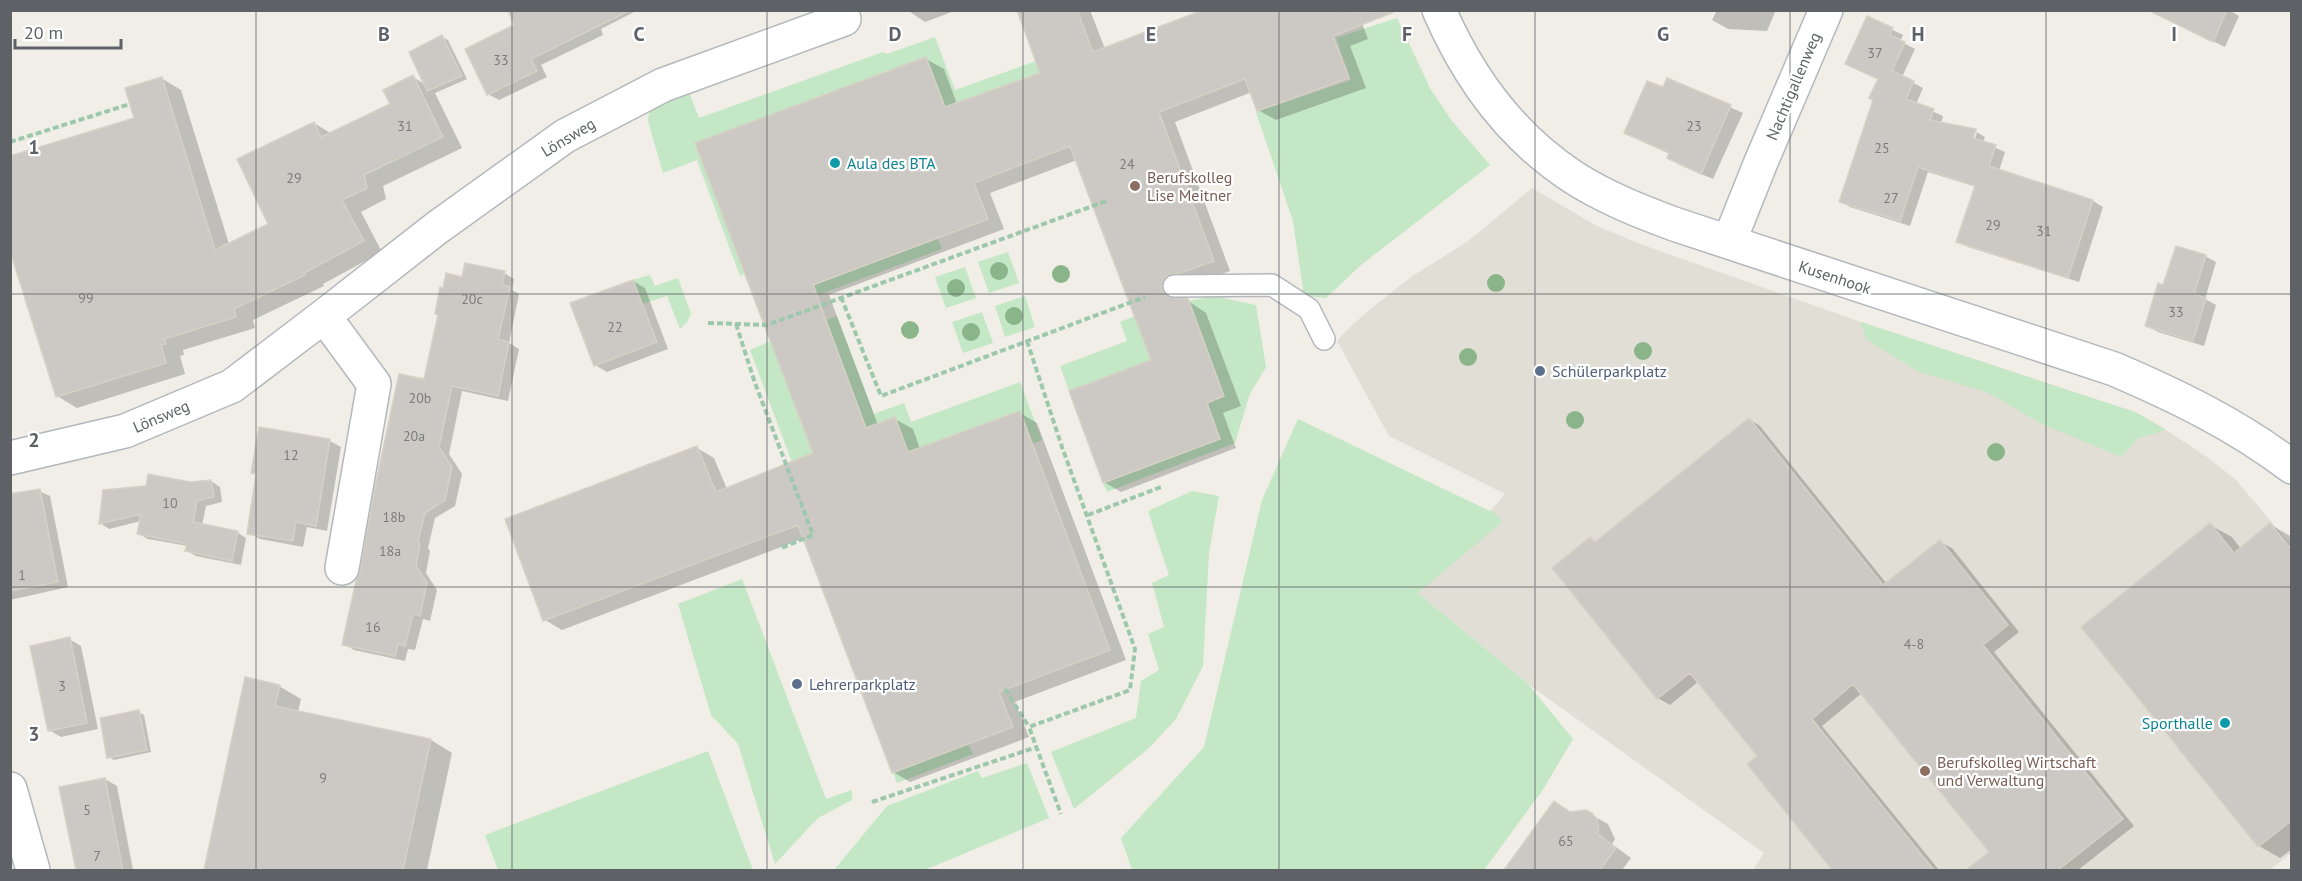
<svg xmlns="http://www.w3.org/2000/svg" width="2302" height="881" font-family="'PT Sans',sans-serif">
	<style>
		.education { fill: #e0ded5 }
		.green { fill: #c4e7c5 }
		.shadow { fill: #0003; fill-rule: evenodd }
		.building { fill: #ccc9c4; stroke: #d5d1c5; stroke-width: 1.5 }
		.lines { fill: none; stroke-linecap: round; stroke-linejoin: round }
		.lane-casing { stroke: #b4b7bb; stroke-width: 24 }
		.street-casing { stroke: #b4b7bb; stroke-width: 36 }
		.path { stroke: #9dc8ab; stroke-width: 4; stroke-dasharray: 6 3; stroke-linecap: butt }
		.lane { stroke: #fff; stroke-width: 21 }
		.street { stroke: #fff; stroke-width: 33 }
		.tree { fill: #8ab48a }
		.grid { fill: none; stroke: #5e6267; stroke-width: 1.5; stroke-opacity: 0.55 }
		.culture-dot { fill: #0f9aa8; stroke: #fff; stroke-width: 2 }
		.education-dot { fill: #8d6e63; stroke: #fff; stroke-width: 2 }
		.service-dot { fill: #5c6f8a; stroke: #fff; stroke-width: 2 }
		.labels { text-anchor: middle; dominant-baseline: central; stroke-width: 4.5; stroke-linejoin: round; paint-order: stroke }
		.number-label { font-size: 14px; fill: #7a7c7e }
		.street-label { font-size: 16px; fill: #5e6267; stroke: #fff }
		.culture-label { font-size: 16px; fill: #0d838f; stroke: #fff; text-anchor: start }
		.education-label { font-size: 16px; fill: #785e54; stroke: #fff; text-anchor: start }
		.service-label { font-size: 16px; fill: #4e5e75; stroke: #fff; text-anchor: start }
		.grid-label { font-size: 20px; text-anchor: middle; font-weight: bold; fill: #5e6267; stroke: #fff; stroke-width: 4.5; stroke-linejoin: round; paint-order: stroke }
	</style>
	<rect width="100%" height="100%" fill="#f0eee7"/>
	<path class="education" d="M1532 188 1597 226 1643 245 1861 322 2135 412 2154 422 2207 457 2235 479 2291 545V853L2270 870H1753L1764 853 1528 684 1418 593 1505 494 1389 436 1337 341 1350 327 1374 306 1414 275 1467 242Z"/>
	<path class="green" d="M1397 18 1431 90 1452 121 1490 165 1361 265 1326 298 1304 296 1293 221 1256 112 1351 80 1336 38Z
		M935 37 955 90 1036 61 1040 73 945 107 926 57 696 143 744 274 740 276 697 160 663 173 648 121 650 107 688 90 699 118 883 52 887 54Z
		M938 239 942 249 818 295 814 284Z
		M1008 252 1019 283 989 293 978 262Z
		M965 267 976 298 946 308 935 277Z
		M650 275 655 286 678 278 691 314 687 322 680 329 667 296 642 304 633 280Z
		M1025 296 1035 327 1005 337 995 306Z
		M1213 296 1256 305 1266 367 1250 394 1235 443 1107 492 1103 483 1220 439 1207 403 1224 396 1189 301Z
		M982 312 993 343 963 353 952 322Z
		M837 316 874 414 904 403 911 422 1020 382 1042 440 1032 444 908 452 895 417 866 428 826 320Z
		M1135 316 1151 360 1069 391 1060 366 1127 341 1120 322Z
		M1861 322 2135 412 2166 430 2138 438 2121 457 2042 424 1987 392 1919 372 1866 339Z
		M771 341 847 545 821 540 750 350Z
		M1298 419 1496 514 1502 522 1418 593 1528 684 1573 739 1542 791 1484 870H1132L1121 838 1204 747 1262 500Z
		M1192 491 1219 496 1209 553 1203 666 1176 719 1149 748 1074 809 1051 752 1136 718 1141 681 1159 670 1148 634 1164 627 1152 583 1169 575 1148 511Z
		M742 579 826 799 852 790V800L818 818 775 864 738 744 711 715 678 604Z
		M968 744 973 754 897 783 893 772Z
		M708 751 753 870H498L485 835Z
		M1027 763 1049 818 925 870H834L887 806 978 771 982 778Z"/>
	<path class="shadow" d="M509 10H638L601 29 603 35 541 65 547 77 499 100 488 94 516 25Z
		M907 10H957L925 22Z
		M1018 10H1090L1105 49 1207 10H1357L1368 39 1350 46 1366 88 1276 120 1258 110 1252 92 1175 122 1230 271 1180 289 1178 297 1179 300H1187L1206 313 1241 406 1223 413 1236 448 1121 492 1104 482 1153 361 1077 160 990 193 1004 229 829 295 878 425 895 419 913 429 920 449 1020 413 1037 423 1126 660 1015 702 1029 737 910 782 893 772 805 538 562 630 545 620 697 448 714 458 727 489 815 454 697 144 926 59 944 69 957 104 1042 74Z
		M1717 10H1776L1767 31 1728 29 1712 20Z
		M2177 10H2229L2239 16 2225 47 2190 30Z
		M1868 18 1903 35 1900 41 1915 49 1902 77 1923 88 1916 104 1943 116 1941 124 1975 131 1985 137 1983 142 2005 152 1999 171 2093 201 2103 207 2079 282 1968 247 1958 241 1976 187 1928 172 1910 226 1850 207 1840 201 1874 100 1879 79ZM1973 132H1977L1973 145Z
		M442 37 448 40 467 79 435 93 462 148 383 186 386 199 361 212 382 252 323 284 324 286 253 320 255 328 183 350 184 355 180 356 185 374 77 408 57 396 136 119 161 78 181 90 229 244 270 225 314 123 332 134 393 105 413 77 426 85Z
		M1668 79 1743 113 1713 179 1680 165 1669 158 1670 154 1626 133 1663 89Z
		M2205 256 2216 262 2205 299 2216 305 2204 346 2158 332 2147 326 2164 287Z
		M504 273 514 279 512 290 519 294 509 343 519 349 508 401 462 391 449 454 462 474 455 506 435 518 428 548 430 551 426 573 437 590 430 621 423 619 415 650 408 649 405 661 354 650 344 644 463 278Z
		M633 281 645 288 668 349 607 372 595 365Z
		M1749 419 1760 426 1887 584 1940 542 1952 548 2019 632 1994 652 2134 826 2078 870H1968L1991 852 1862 693 1822 726 1939 870H1834L1749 764 1759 756 1699 681 1670 705 1658 698 1591 539 1597 542Z
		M260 429 330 441 341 447 327 531 307 527 303 547 260 539 249 533 258 475Z
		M211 481 220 487 222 502 206 506 202 526 237 532 246 538 241 565 196 556 187 551 188 546 148 539 139 534 141 521 109 529 100 523 190 483Z
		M39 491 50 496 68 587 10 600V495Z
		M2210 525 2232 537 2241 549 2271 525 2292 537V849L2280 858 2259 846Z
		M69 639 81 646 98 729 61 737 49 730Z
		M246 679 279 686 301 699 298 712 431 740 452 753 427 870H205Z
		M138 712 144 715 151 752 114 760 109 757Z
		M105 779 117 786 133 870H78L61 788Z
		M1555 803 1572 813 1586 812 1608 824 1615 839 1612 844 1631 858 1622 870H1506Z"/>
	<path class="building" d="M508 10H631L531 59 537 71 487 95 465 49 514 25Z
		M1017 10H1077L1093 52 1203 10 1394 12 1333 36 1349 78 1257 111 1245 79 1159 112 1214 261 1180 273 1168 275 1163 279 1161 287 1163 293 1168 297 1188 299 1189 301 1224 396 1207 403 1220 439 1103 483 1069 391 1151 360 1070 146 974 183 988 219 813 285 866 428 895 417 908 452 1020 411 1110 650 999 692 1013 727 892 773 798 525 543 621 505 519 697 446 716 492 813 453 695 143 926 57 945 107 1040 73Z
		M2148 10H2227L2213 42Z
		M1867 16 1893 28 1890 35 1905 42 1892 71 1914 81 1906 99 1934 109 1930 120 1976 129 1973 138 1996 145 1989 166 2093 200 2068 278 1956 242 1975 186 1918 167 1900 221 1839 202 1873 100 1869 98 1878 79 1845 64Z
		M442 35 462 76 427 91 409 52Z
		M413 75 443 137 364 175 367 188 342 200 364 241 304 273 305 275 234 309 236 317 164 339 166 344 161 345 166 363 56 397 10 251V156L134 118 125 88 162 77 215 250 268 224 237 159 314 122 321 137 390 104 383 90Z
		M1667 78 1731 105 1701 174 1667 158 1669 153 1624 133 1647 81 1663 87Z
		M2176 246 2206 255 2194 294 2206 298 2193 341 2145 326 2158 283 2163 285Z
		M465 263 505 271 502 285 510 287 498 339 509 342 498 396 452 386 439 447 452 467 445 500 425 513 418 541 420 544 416 566 427 583 420 616 413 614 405 646 398 644 395 656 342 645 356 581 360 571 375 487 399 374 424 379 438 315 435 314 440 287 443 288 446 273 462 277Z
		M633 280 657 342 594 366 570 303Z
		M1749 418 1883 585 1940 540 2008 625 1983 645 2123 819 2058 870H1966L1989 852 1853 684 1812 719 1934 870H1832L1747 764 1757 756 1690 673 1657 699 1552 568 1590 537 1595 542Z
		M259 427 330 439 316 526 296 522 293 541 247 534 256 474 251 473Z
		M148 474 190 482 211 480 214 497 197 501 193 522 238 531 232 561 185 551 187 544 137 534 141 514 99 524 103 490 146 486Z
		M40 489 58 582 10 591V494Z
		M2210 523 2234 553 2270 523 2292 550V820L2258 847 2081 627Z
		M70 637 87 723 48 731 30 646Z
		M245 677 280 685 275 706 431 739 403 870H204Z
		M139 710 147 750 107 758 100 718Z
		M105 778 123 870H76L59 787Z
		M1554 801 1570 812 1586 810 1592 813 1597 820 1599 830 1597 833 1616 848 1600 870H1504Z"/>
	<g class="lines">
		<defs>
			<path id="lane" d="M1174 286 1272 285 1309 309 1324 339"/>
			<path id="street" d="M1439 10C1468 77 1512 137 1573 177 1604 197 1639 211 1674 224L2114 369C2177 396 2237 425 2292 467
				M1729 242 1761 162 1826 10
				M324 316 374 384 342 568
				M10 458 125 431 232 386 324 316 438 227 565 136 663 85 844 19
				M10 789 33 870"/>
		</defs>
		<use href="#lane" class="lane-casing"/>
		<use href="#street" class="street-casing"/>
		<path class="path" d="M10 142 130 104
			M841 297 881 396 1145 297
			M708 323 767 325 1109 200
			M736 324 755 383 813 535 781 548
			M1027 341 1062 447 1135 649 1130 690 1029 727 1061 814
			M1088 515 1161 487
			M1005 689 1029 727
			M872 802 1037 747"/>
		<use href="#lane" class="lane"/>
		<use href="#street" class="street"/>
	</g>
	<g class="tree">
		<circle cx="999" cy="271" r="9"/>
		<circle cx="1061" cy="274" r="9"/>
		<circle cx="1496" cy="283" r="9"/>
		<circle cx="956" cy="288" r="9"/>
		<circle cx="1014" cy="316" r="9"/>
		<circle cx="910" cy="330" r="9"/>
		<circle cx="971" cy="332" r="9"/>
		<circle cx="1643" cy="351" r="9"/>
		<circle cx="1468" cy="357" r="9"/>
		<circle cx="1575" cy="420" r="9"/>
		<circle cx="1996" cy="452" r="9"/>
	</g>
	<path class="grid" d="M256 10V870M512 10V870M767 10V870M1023 10V870M1279 10V870M1535 10V870M1790 10V870M2046 10V870M10 294H2292M10 587H2292"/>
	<g class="culture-dot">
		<circle cx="835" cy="163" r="6"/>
		<circle cx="2225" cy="723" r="6"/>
	</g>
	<g class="education-dot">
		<circle cx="1135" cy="186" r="6"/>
		<circle cx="1925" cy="771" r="6"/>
	</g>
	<g class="service-dot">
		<circle cx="1540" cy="371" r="6"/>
		<circle cx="797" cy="684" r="6"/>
	</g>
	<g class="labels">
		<g class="number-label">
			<text x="1875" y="53">37</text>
			<text x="501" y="60">33</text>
			<text x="405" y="126">31</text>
			<text x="1694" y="126">23</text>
			<text x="1882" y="148">25</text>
			<text x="1127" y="164">24</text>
			<text x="294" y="178">29</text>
			<text x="1891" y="198">27</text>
			<text x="1993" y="225">29</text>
			<text x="2044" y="231">31</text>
			<text x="86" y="298">99</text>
			<text x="472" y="299">20c</text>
			<text x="2176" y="312">33</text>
			<text x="615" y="327">22</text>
			<text x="420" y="398">20b</text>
			<text x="414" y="436">20a</text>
			<text x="291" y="455">12</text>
			<text x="170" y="503">10</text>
			<text x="394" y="517">18b</text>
			<text x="390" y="551">18a</text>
			<text x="22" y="575">1</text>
			<text x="373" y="627">16</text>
			<text x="1914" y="644">4-8</text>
			<text x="62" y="686">3</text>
			<text x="323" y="778">9</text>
			<text x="87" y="810">5</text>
			<text x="1566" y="841">65</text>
			<text x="97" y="856">7</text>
		</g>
		<g class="street-label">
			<text transform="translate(1793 86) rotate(-67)">Nachtigallenweg</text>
			<text transform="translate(568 137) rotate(-31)">Lönsweg</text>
			<text transform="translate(1835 277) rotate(18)">Kusenhook</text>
			<text transform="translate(161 416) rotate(-23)">Lönsweg</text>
		</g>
		<g class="culture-label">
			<text x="847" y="163">Aula des BTA</text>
			<text x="2213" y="723" text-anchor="end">Sporthalle</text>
		</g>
		<g class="education-label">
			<text x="1147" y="177">Berufskolleg<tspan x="1147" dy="18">Lise Meitner</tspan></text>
			<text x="1937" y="762">Berufskolleg Wirtschaft<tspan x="1937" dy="18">und Verwaltung</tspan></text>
		</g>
		<g class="service-label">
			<text x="1552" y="371">Schülerparkplatz</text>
			<text x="809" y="684">Lehrerparkplatz</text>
		</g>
	</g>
	<g class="grid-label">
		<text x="384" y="41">B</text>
		<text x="639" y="41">C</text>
		<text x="895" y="41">D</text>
		<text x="1151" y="41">E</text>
		<text x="1407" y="41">F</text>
		<text x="1663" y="41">G</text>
		<text x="1918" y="41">H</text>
		<text x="2174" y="41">I</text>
		<text x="34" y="154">1</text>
		<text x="34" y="447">2</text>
		<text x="34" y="741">3</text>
	</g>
	<rect width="2302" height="881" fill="none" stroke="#5e6267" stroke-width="24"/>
	<path d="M15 39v9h106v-9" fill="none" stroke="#5e6267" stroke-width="3"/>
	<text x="24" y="39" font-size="18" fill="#5e6267" stroke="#ffffff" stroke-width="4.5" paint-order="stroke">20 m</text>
</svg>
